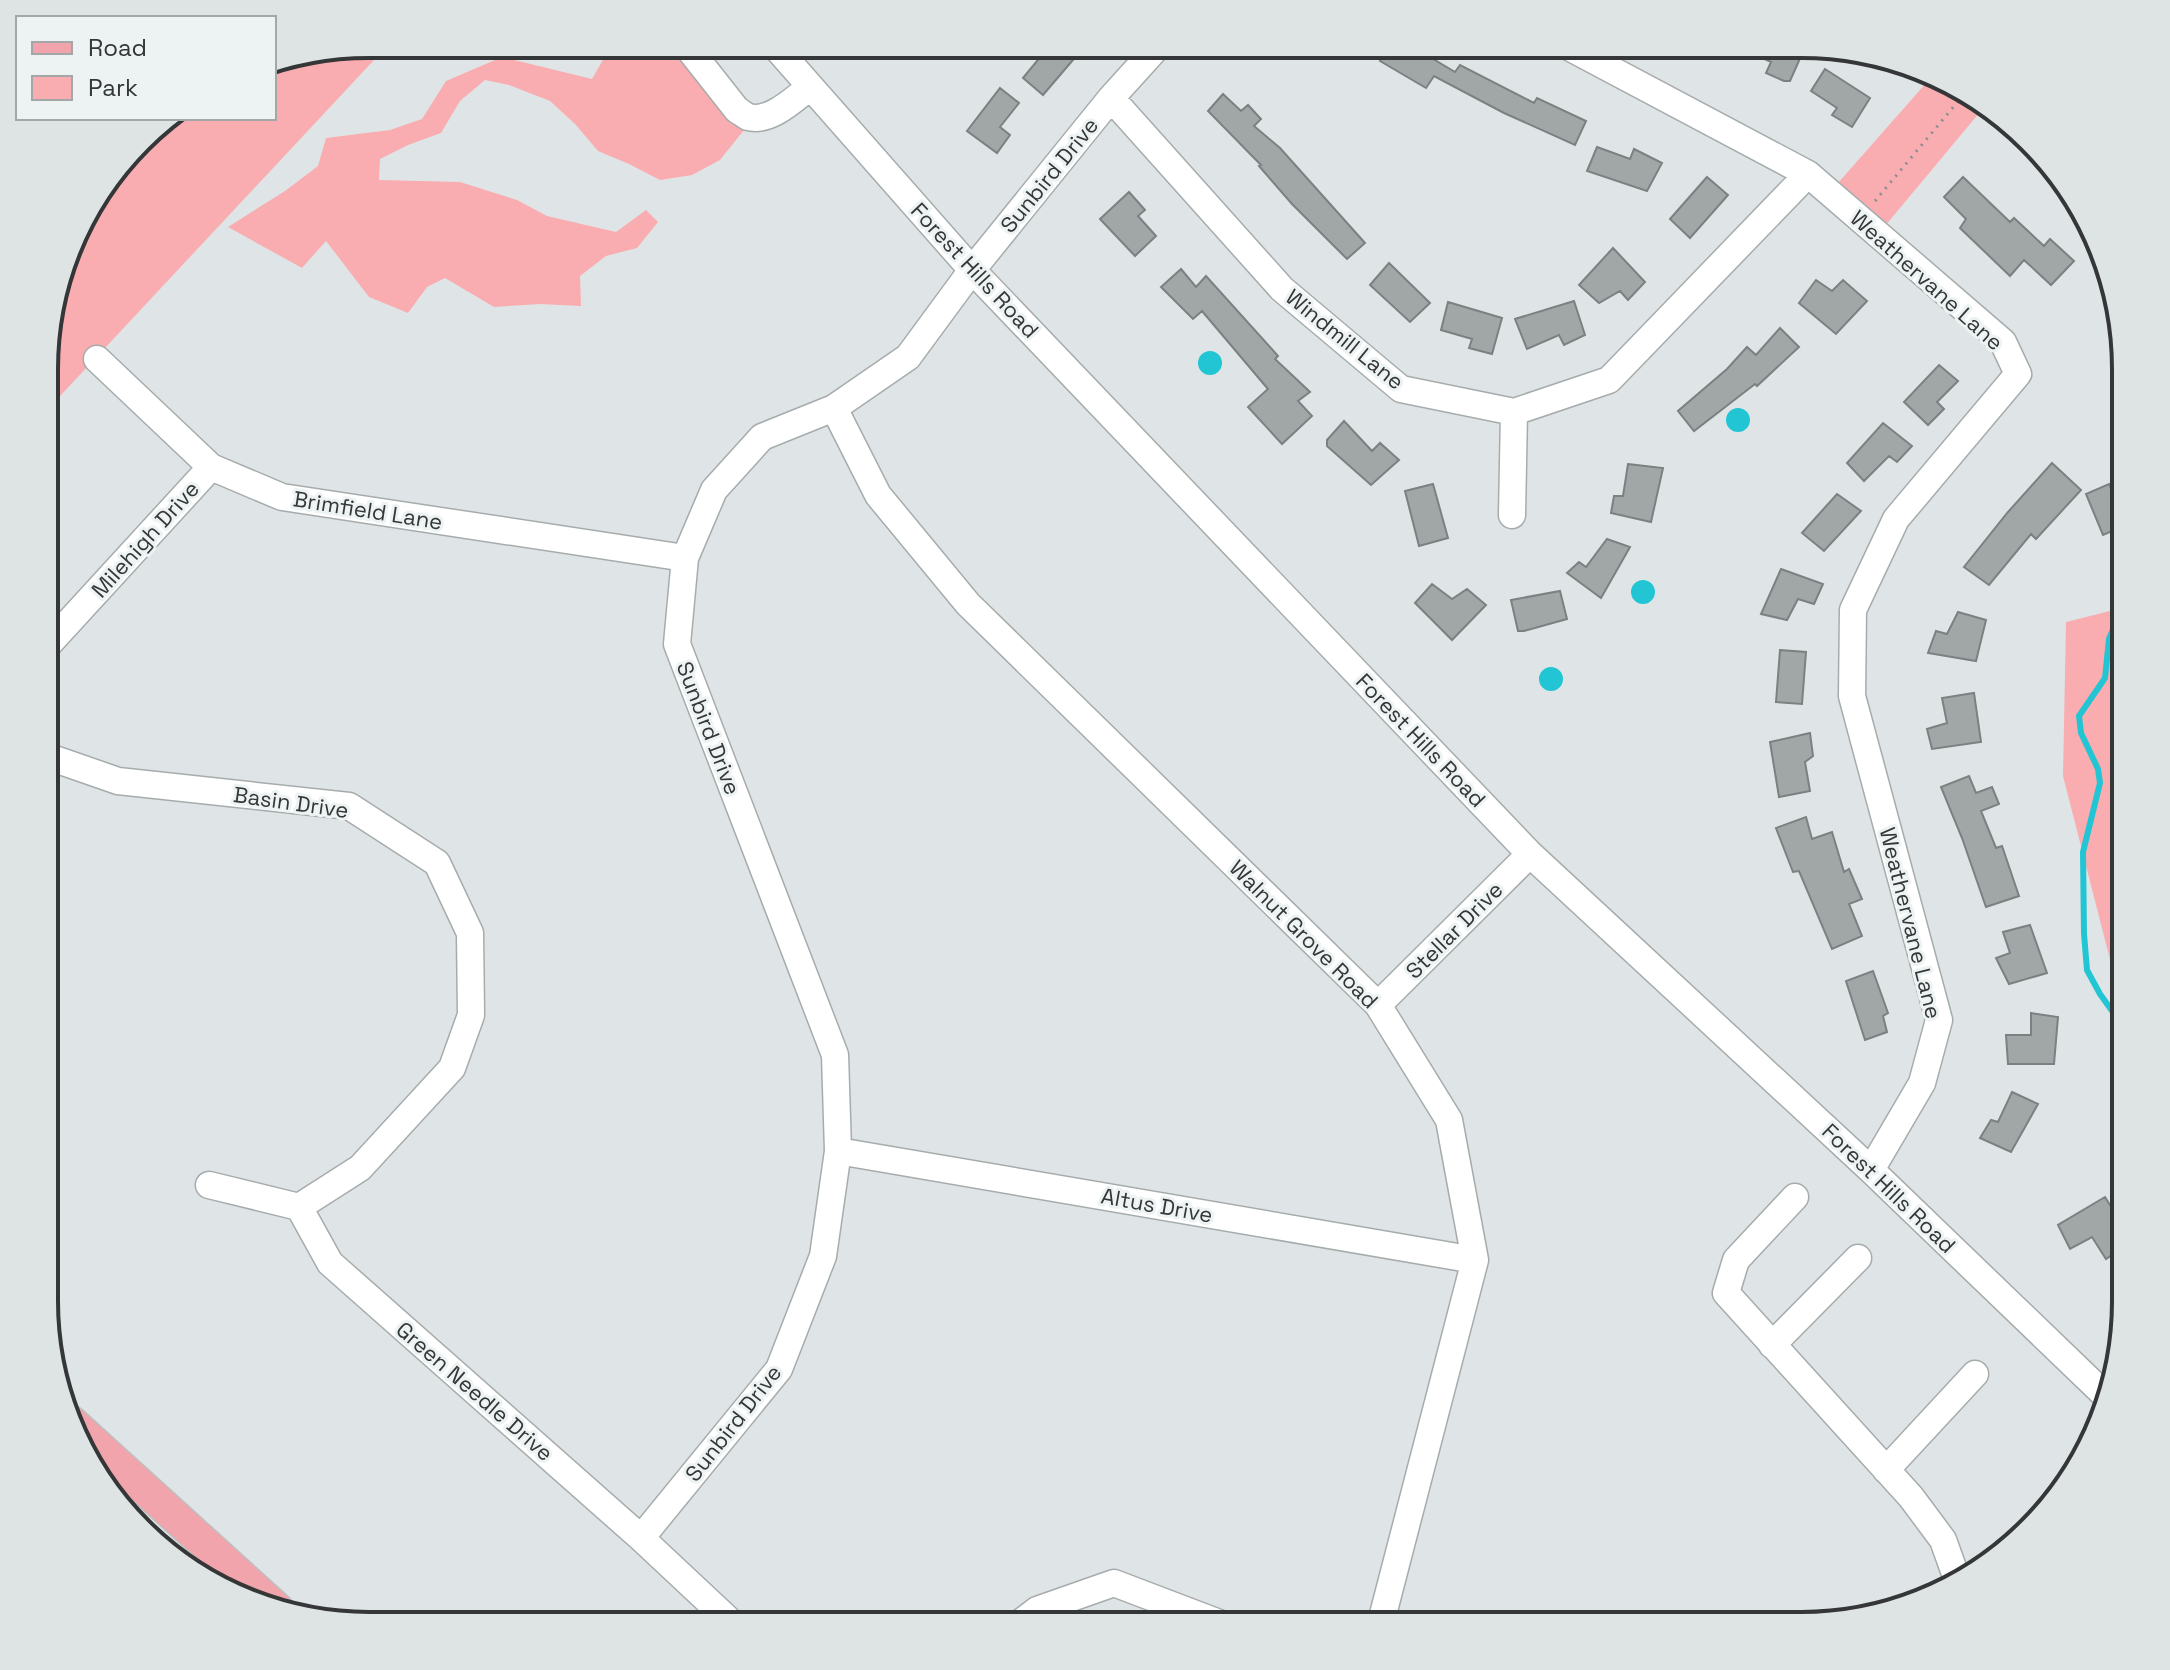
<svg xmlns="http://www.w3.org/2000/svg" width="2170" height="1670" font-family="'Space Grotesk',sans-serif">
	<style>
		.green { fill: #f9adb1 }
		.water { fill: #22c5d3 }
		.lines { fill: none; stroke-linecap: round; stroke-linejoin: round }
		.stream { stroke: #22c5d3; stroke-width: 6 }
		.building { fill: #a1a7a7; stroke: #7b8181; stroke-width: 2 }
		.minor-casing { stroke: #a6acac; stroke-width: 29 }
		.major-casing { stroke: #bebfbf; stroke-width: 35 }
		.path { stroke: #8a8e8f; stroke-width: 3; stroke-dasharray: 2 6; stroke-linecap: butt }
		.minor { stroke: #fff; stroke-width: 26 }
		.major { stroke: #f2a4ac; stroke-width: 32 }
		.labels { text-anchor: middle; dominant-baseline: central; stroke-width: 6; stroke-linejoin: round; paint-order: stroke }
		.street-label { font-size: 22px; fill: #343637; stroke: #edf3f3 }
		.rim { fill: none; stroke: #343637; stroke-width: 4 }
	</style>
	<rect width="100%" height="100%" fill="#dfe5e6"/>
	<path class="green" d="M369 44H389L47 410V326L87 207 155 124 166 118H274V60Z
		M612 44H673L744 130 720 160 692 175 660 180 629 164 598 151 575 124 550 101 509 85 485 80 460 101 441 133 408 145 380 159 379 180 460 182 517 200 547 216 616 232 646 210 658 222 637 248 606 256 580 276 581 306 540 304 494 307 445 278 427 287 408 313 369 297 326 241 302 268 228 227 285 191 318 166 326 138 390 130 422 119 446 81 502 57 592 79Z
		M1934 74 1985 106 1885 226 1838 183Z
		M2126 607 2125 1018 2063 776 2066 622Z"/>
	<path class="water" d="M1198 363a12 12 0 1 1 24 0a12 12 0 1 1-24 0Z
		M1726 420a12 12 0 1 1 24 0a12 12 0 1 1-24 0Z
		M1631 592a12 12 0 1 1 24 0a12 12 0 1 1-24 0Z
		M1539 679a12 12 0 1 1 24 0a12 12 0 1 1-24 0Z"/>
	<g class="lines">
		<path class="stream" d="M2125 1029 2100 994 2087 970 2084 934 2083 852 2100 783 2098 769 2081 733 2079 716 2105 678 2109 639 2117 620 2126 613
			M2091 1443 2096 1427"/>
	</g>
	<path class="building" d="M1051 44H1066L1078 54 1043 95 1023 78Z
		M1390 44H1408L1455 72 1460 65 1534 103 1537 98 1586 121 1575 145 1504 113 1434 76 1426 88 1380 61Z
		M1735 45H1806L1790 81H1784L1766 73 1771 62Z
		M1825 69 1870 98 1852 127 1832 115 1837 108 1811 91Z
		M1000 88 1019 103 1000 127 1010 135 997 153 967 131Z
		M1223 94 1241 111 1248 105 1261 119 1254 126 1280 148 1365 243 1347 259 1292 204 1259 166 1261 165 1208 111Z
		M1597 147 1630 159 1634 149 1662 163 1647 191 1587 171Z
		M1707 177 1728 195 1690 238 1670 219Z
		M1963 177 2010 222 2014 218 2044 246 2050 239 2074 261 2051 285 2024 260 2010 276 1960 228 1966 219 1944 197Z
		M1129 192 1145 210 1138 216 1156 236 1135 256 1100 219Z
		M1613 248 1645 282 1628 300 1620 291 1599 303 1579 285Z
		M1389 263 1430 303 1410 322 1370 285Z
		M1181 269 1196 287 1206 276 1278 356 1275 359 1310 392 1298 401 1312 416 1282 444 1248 407 1268 389 1202 311 1193 319 1161 287Z
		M1816 280 1832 291 1843 280 1867 301 1836 334 1799 303Z
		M1574 301 1585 335 1564 345 1559 335 1527 349 1515 319Z
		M1448 302 1502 318 1492 354 1469 348 1472 339 1441 330Z
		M1780 328 1799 347 1757 386 1755 384 1694 431 1678 411 1727 369 1747 347 1756 355Z
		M1939 365 1958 381 1937 402 1944 409 1928 425 1904 402Z
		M1344 421 1372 451 1380 443 1399 460 1371 485 1327 446V440Z
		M1883 423 1912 446 1897 462 1889 456 1864 481 1847 463Z
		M2052 463 2081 490 2036 539 2031 534 1989 585 1964 567 2008 512Z
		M1628 464 1663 468 1651 522 1611 513 1614 496H1623Z
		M1433 484 1448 538 1419 546 1405 491Z
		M2109 484 2117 502 2126 495V525L2103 535 2086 494Z
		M1837 494 1861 511 1824 551 1802 533Z
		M1607 539 1630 547 1601 598 1567 573 1579 562 1586 567Z
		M1781 569 1823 584 1814 604 1798 599 1787 620 1761 614Z
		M1432 584 1452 599 1467 589 1486 605 1452 640 1415 603Z
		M1560 591 1567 619 1524 631H1518L1511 600Z
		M1958 612 1986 620 1976 661 1928 653 1936 631 1947 634Z
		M1780 650 1806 652 1802 704 1776 702Z
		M1974 693 1981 742 1932 749 1927 729 1947 723 1942 698Z
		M1810 733 1813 756 1805 762 1810 791 1779 797 1770 742Z
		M1969 776 1976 793 1992 787 1999 804 1981 811 1996 848 2002 846 2019 896 1986 907 1962 838 1941 787Z
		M1806 817 1812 839 1832 832 1844 872 1849 869 1862 899 1849 904 1862 936 1832 949 1799 871 1793 872 1776 828Z
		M2030 925 2047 973 2009 984 1996 958 2010 953 2003 932Z
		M1873 971 1888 1013 1883 1016 1887 1032 1865 1040 1846 981Z
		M2031 1013 2058 1017 2054 1064H2008L2006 1035H2031Z
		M2012 1092 2038 1104 2011 1152 1980 1138 1991 1120 1998 1122Z
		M2105 1197 2125 1229V1246L2106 1259 2092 1237 2070 1249 2058 1225Z"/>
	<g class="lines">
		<defs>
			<path id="minor" d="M685 44 737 110C741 112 744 115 748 117 770 123 794 99 810 87
				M773 44 972 270 1530 854 1871 1170 2108 1398
				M1565 45 1808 174 2003 342 2018 374 1896 519 1853 610 1852 696 1939 1020 1922 1083 1871 1170
				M1111 98 1282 289 1401 389 1514 412 1609 380 1808 174
				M97 359 211 467 282 497 685 558
				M834 408 878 495 968 604 1378 1005 1449 1120 1475 1260 1380 1626
				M1512 515 1514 412
				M46 647 211 467
				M46 756 118 781 349 806 437 863 470 933 471 1015 452 1068 360 1168 299 1207
				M1378 1005 1530 854
				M838 1151 1475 1260
				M209 1185 299 1207 330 1263 641 1538 735 1626
				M1795 1197 1736 1260 1726 1293 1911 1497 1943 1540 1957 1579
				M1772 1345 1858 1258
				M1886 1470 1975 1374
				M641 1538 779 1369 823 1256 838 1151 835 1055 677 644 685 558 714 490 762 437 834 408 908 357 972 270 1111 98 1160 44
				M1016 1626 1037 1610 1114 1583 1227 1626"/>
			<path id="major" d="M71 1422 277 1609"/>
		</defs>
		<use href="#minor" class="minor-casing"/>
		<use href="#major" class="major-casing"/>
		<path class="path" d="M1875 201 1965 93"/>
		<use href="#minor" class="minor"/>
		<use href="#major" class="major"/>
	</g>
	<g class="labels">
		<g class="street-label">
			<text transform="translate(1049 175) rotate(-51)">Sunbird Drive</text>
			<text transform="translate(975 270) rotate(47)">Forest Hills Road</text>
			<text transform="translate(1927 280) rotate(42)">Weathervane Lane</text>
			<text transform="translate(1345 339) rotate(39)">Windmill Lane</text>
			<text transform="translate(368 510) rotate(9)">Brimfield Lane</text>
			<text transform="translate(145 539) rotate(-48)">Milehigh Drive</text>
			<text transform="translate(709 728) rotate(69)">Sunbird Drive</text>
			<text transform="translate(1421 740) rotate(46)">Forest Hills Road</text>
			<text transform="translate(291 802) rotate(8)">Basin Drive</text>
			<text transform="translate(1911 923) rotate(76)">Weathervane Lane</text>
			<text transform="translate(1454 930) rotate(-45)">Stellar Drive</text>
			<text transform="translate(1304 934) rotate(45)">Walnut Grove Road</text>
			<text transform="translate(1889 1188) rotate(44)">Forest Hills Road</text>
			<text transform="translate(1157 1205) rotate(10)">Altus Drive</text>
			<text transform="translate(475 1391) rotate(41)">Green Needle Drive</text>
			<text transform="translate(733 1423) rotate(-52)">Sunbird Drive</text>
		</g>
	</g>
	<path d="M0 0H2170V1670H0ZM369 58H1801A311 311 0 0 1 2112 369V1301A311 311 0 0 1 1801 1612H369A311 311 0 0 1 58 1301V369A311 311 0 0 1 369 58Z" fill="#dee4e4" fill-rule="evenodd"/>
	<path class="rim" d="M369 58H1801A311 311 0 0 1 2112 369V1301A311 311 0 0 1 1801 1612H369A311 311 0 0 1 58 1301V369A311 311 0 0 1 369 58Z"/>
	<rect x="16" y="16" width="260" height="104" fill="#edf3f3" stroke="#a3a7a8" stroke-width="2"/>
	<rect x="32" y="42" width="40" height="12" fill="#f2a4ac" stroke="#a3a7a8" stroke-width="2"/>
	<text x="88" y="56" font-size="24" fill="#343637">Road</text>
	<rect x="32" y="76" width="40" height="24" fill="#f9adb1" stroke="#a3a7a8" stroke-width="2"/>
	<text x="88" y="96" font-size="24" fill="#343637">Park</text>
</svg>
